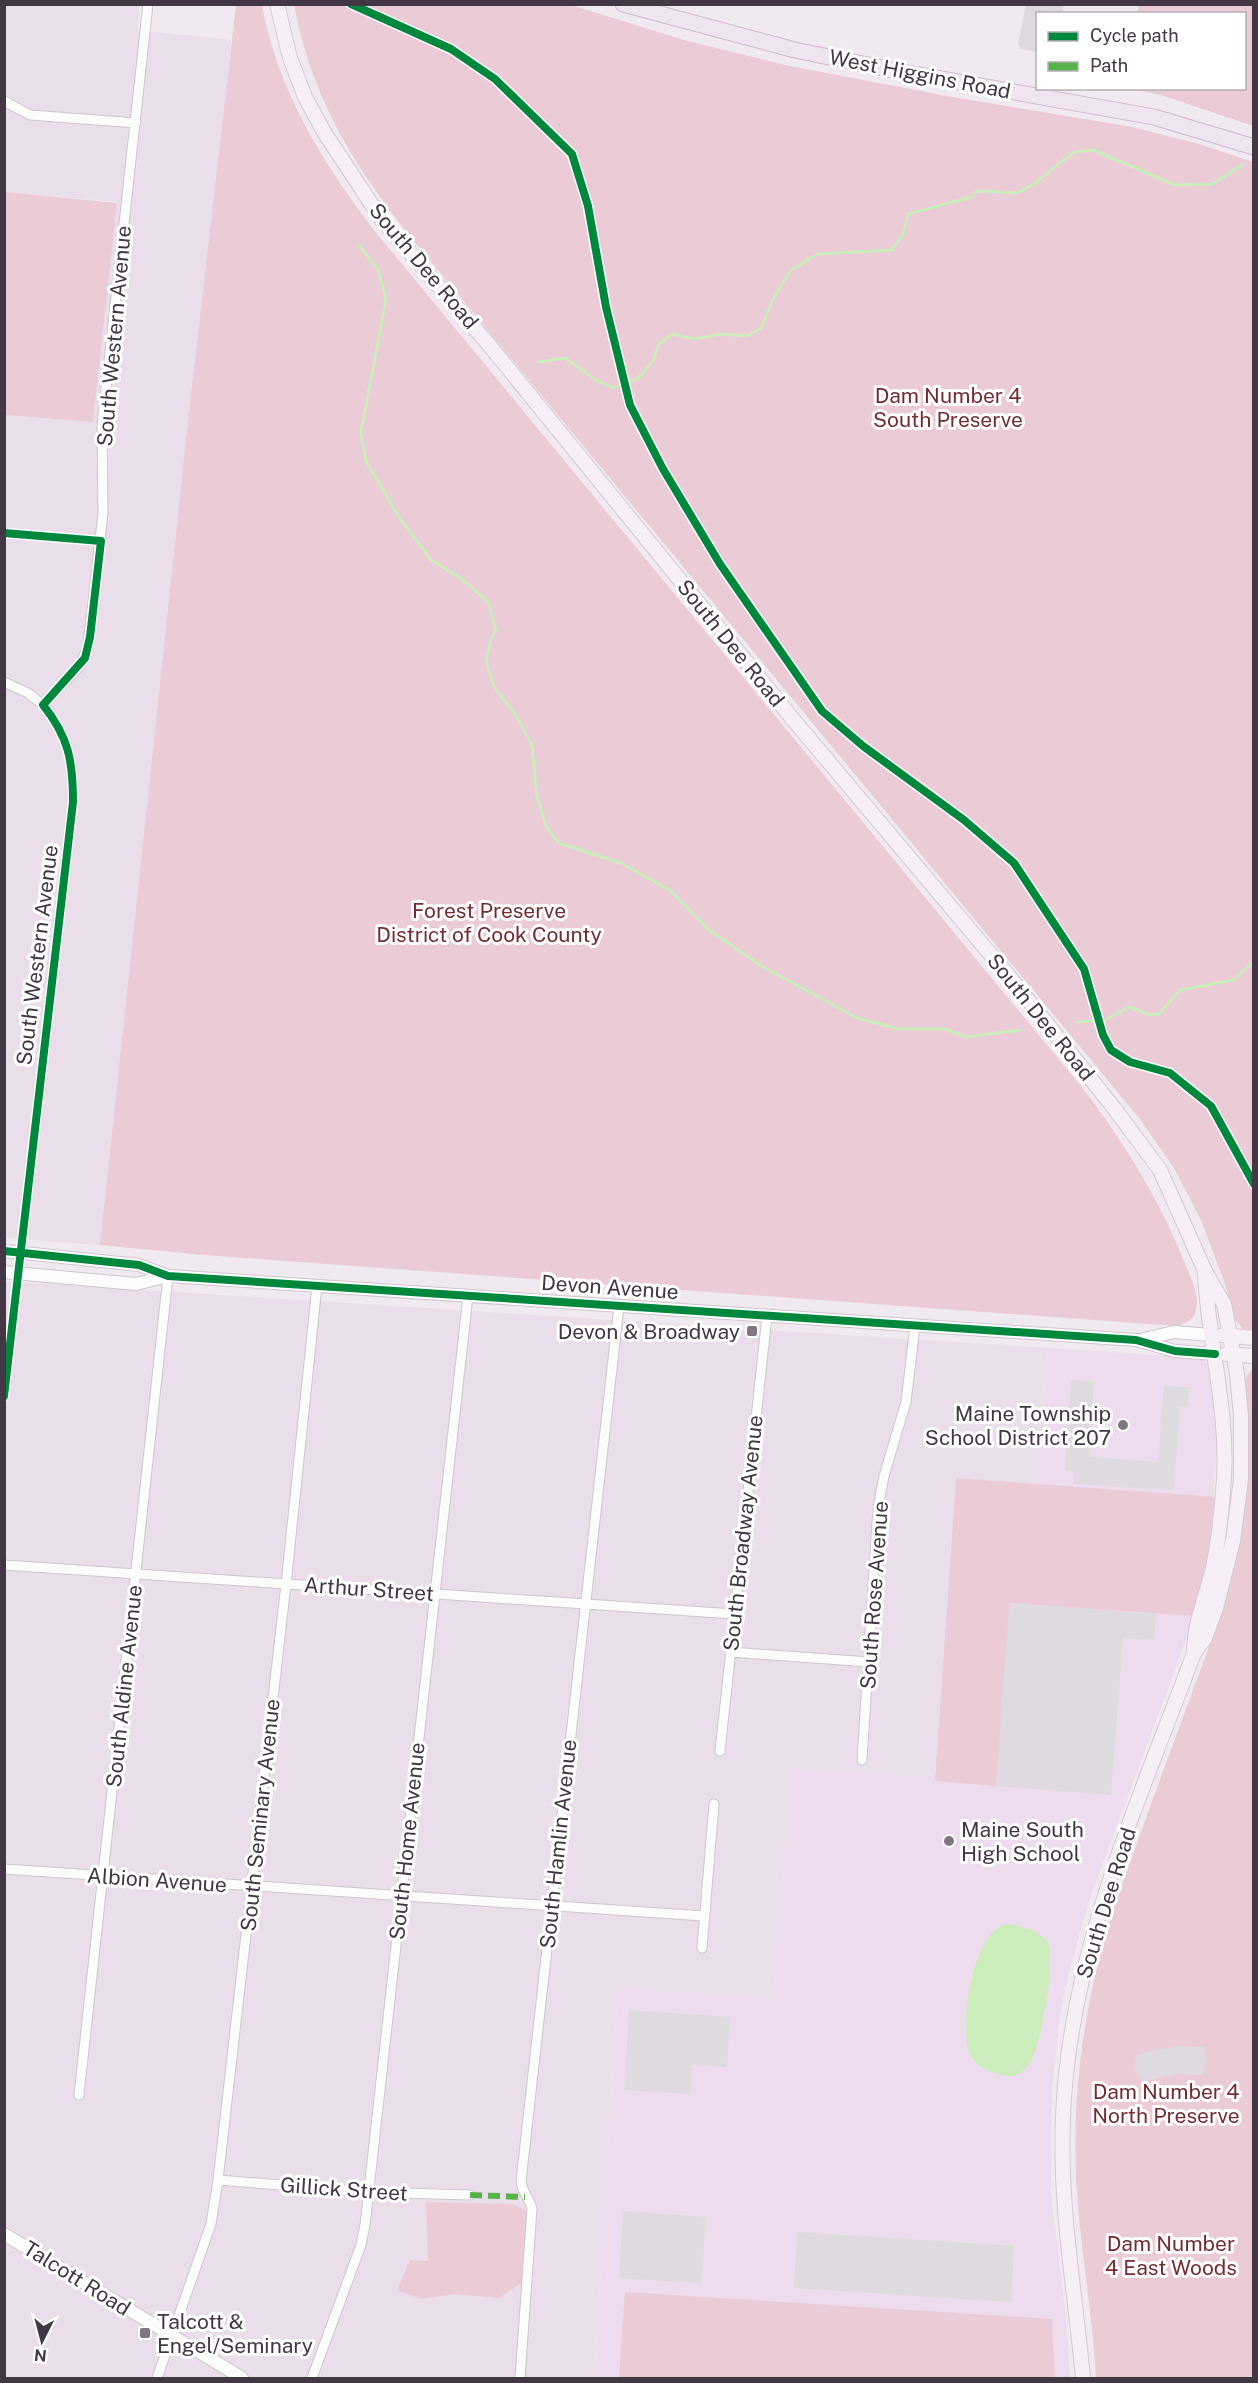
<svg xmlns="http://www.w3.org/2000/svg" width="1258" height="2383" font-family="'Public Sans',sans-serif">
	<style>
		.residential { fill: #e9deea }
		.education { fill: #eddced }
		.green { fill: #eacbd6 }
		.parking { fill: #dfdadf }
		.water { fill: #ccecbc }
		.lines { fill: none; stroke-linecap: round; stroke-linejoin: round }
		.stream { stroke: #ccecbc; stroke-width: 3 }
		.minor-casing { stroke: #cec7ce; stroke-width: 11 }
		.tertiary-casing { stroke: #cec7ce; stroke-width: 14 }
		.secondary-casing { stroke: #d6c8d6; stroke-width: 16 }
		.primary-casing { stroke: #d1b8d1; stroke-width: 17 }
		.minor { stroke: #fdfcfd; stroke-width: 9 }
		.tertiary { stroke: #fdfcfd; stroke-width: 12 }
		.secondary { stroke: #f6eff6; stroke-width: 14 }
		.primary { stroke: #f0e4f0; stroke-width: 15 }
		.quiet { stroke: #57b247; stroke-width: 6; stroke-dasharray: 12 6; stroke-linecap: butt }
		.cycleway-casing { stroke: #fff; stroke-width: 11 }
		.cycleway { stroke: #00873e; stroke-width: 8 }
		.poi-dot { fill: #807581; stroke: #fff; stroke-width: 2 }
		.labels { text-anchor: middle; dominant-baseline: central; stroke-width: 6; stroke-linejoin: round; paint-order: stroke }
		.street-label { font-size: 21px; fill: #433645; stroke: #fff }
		.park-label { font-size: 21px; fill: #742c34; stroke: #fff }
		.poi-label { font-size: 21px; fill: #433645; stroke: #fff; text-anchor: end }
	</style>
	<rect width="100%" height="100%" fill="#f0eaf0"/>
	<path class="residential" d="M5 5H139L138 30 231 40 216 211 187 430 100 1245 5 1238 4 415 93 422 117 202 5 192Z
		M4 1281 1048 1348 1036 1484 956 1478 935 1778 792 1770 774 1998 618 1988 594 2378H5Z"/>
	<path class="education" d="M1048 1348 1203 1358 1212 1370 1215 1381 1217 1447 1210 1543 1193 1621 1088 1904 1069 1972 1060 2015 1052 2090 1051 2195 1067 2326 1070 2378H594L618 1988 774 1998 792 1769 935 1777 956 1478 1036 1484Z"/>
	<path class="green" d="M236 5H262C277 89 322 162 373 229L1085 1091C1126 1146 1161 1202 1186 1266 1191 1278 1200 1297 1196 1310 1194 1320 1185 1324 1176 1326L204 1255 100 1245 187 430Z
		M294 5H571L684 40 785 65 947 96 1132 127 1199 144 1253 162V1331L1243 1329 1235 1320 1224 1281 1201 1220 1174 1168 1139 1118 404 229C349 158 311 94 294 5Z
		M1139 5H1253V126L1161 95 1133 89 1244 88V14L1137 13Z
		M5 192 117 203 93 422 5 415Z
		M1253 1368V2378H1096C1093 2321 1083 2264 1078 2206 1069 2106 1083 2006 1113 1910 1138 1840 1163 1770 1189 1701 1211 1642 1235 1581 1243 1518 1250 1472 1248 1425 1245 1378Z
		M956 1478 1215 1497 1210 1543 1194 1616 1010 1603 996 1786 935 1781Z
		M426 2202 513 2204 527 2211 523 2282 499 2298 454 2294 421 2299 397 2290 410 2260 428 2261Z
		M625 2292 1052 2319 1055 2378H619Z"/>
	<path class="parking" d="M1026 5H1064L1062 13 1038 14 1037 52 1020 49 1018 44Z
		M1071 1380 1094 1382 1089 1457 1158 1462 1164 1386 1189 1387 1188 1407H1180L1174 1490 1073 1484 1074 1472 1065 1471Z
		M1009 1603 1156 1614 1154 1640 1123 1638 1111 1795 996 1786Z
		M629 2010 730 2017 727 2067 692 2065 690 2094 624 2090Z
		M1180 2046 1204 2047 1207 2062 1202 2075 1175 2074 1144 2081 1135 2070V2056L1153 2050Z
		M623 2211 706 2217 701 2283 619 2278Z
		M797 2232 1014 2246 1011 2302 794 2288Z"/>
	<path class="water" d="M1008 1924C1021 1926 1036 1929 1046 1940 1058 1954 1041 2044 1031 2061 1026 2069 1020 2076 1010 2076 995 2076 973 2066 969 2052 959 2024 973 1929 1008 1924Z"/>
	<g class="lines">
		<path class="stream" d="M359 245 378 270 386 299 361 432 366 461 399 517 431 560 463 580 488 602 496 630 491 640 486 662 494 687 515 714 532 745 537 797 546 826 559 843 621 863 671 891 709 930 760 965 857 1018 898 1029H945L966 1037 1020 1030
			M538 362 565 358 596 380 614 388 618 386
			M631 381 638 378 653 361 659 344 672 334 694 339 722 334 747 336 761 328 775 295 791 270 818 254 892 250 903 234 908 214 971 197 977 191 1017 193 1034 184 1074 152 1093 150 1175 185 1212 184 1242 165
			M1077 1022 1105 1020 1129 1007 1150 1015 1159 1014 1180 990 1233 980 1254 961"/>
		<defs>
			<path id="minor" d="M4 101 30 115 136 123
				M4 533 101 541
				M4 682 28 693 43 705
				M4 1396 73 802C73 762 69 737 43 705L79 667 88 647 103 513 102 425 148 4
				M4 1565 734 1614
				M730 1652 869 1662
				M720 1751 767 1316
				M862 1760 878 1508 884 1476 906 1402 915 1326
				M4 1869 704 1916
				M702 1948 714 1804
				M79 2095 168 1276
				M218 2180 369 2192 470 2195
				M157 2378 211 2224 218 2180 286 1584 317 1286
				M312 2378 361 2245 365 2225 468 1296
				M520 2378 532 2209C530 2198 522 2193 521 2181L619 1306"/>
			<path id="tertiary" d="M4 1251 139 1265 168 1276 1136 1340 1175 1351 1215 1354
				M4 1272 136 1284 168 1276
				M1140 1340 1174 1332 1211 1335
				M4 2234 242 2378"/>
			<path id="secondary" d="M277 4 290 58 305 97 324 132 382 220 490 346 791 717 1013 981 1114 1108 1160 1170 1205 1271 1224 1304 1237 1374 1241 1416V1479L1233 1541 1216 1608 1205 1638 1194 1653C1138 1804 1069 1954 1063 2117 1059 2204 1075 2292 1083 2378
				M1223 1335 1254 1338
				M1226 1354 1254 1356
				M1194 1653C1194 1623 1206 1597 1213 1568 1219 1539 1222 1508 1224 1478 1228 1406 1208 1343 1205 1273"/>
			<path id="primary" d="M623 4 795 50 897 71 1154 117 1254 147"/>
		</defs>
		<use href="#minor" class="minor-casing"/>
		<use href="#tertiary" class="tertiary-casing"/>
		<use href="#secondary" class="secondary-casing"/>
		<use href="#primary" class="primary-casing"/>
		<use href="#minor" class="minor"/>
		<use href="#tertiary" class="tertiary"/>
		<use href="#secondary" class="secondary"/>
		<use href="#primary" class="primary"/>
		<path class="quiet" d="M470 2195 525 2197"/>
		<defs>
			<path id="cycleway" d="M351 4 451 49 495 79 572 154 588 206 606 307 630 405 663 469 720 564 822 711 863 746 964 820 1014 863 1084 969 1103 1035 1111 1050 1130 1062 1170 1073 1211 1106 1254 1184
				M4 533 101 541 90 637 85 658 43 705C69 737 73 762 73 802L4 1396
				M4 1251 139 1265 168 1276 1136 1340 1175 1351 1215 1354"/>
		</defs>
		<use href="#cycleway" class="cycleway-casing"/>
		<use href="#cycleway" class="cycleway"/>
	</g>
	<g class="poi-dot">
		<rect x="746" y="1325" width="12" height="12" rx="3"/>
		<circle cx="1123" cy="1425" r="6"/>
		<circle cx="949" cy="1841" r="6"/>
		<rect x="139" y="2327" width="12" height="12" rx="3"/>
	</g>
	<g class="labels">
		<g class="street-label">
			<text transform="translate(920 74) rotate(11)">West Higgins Road</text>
			<text transform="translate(424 266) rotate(50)">South Dee Road</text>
			<text transform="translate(114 336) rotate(-85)">South Western Avenue</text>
			<text transform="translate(731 643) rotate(51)">South Dee Road</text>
			<text transform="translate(37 955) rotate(-83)">South Western Avenue</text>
			<text transform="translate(1041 1017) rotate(51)">South Dee Road</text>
			<text transform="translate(610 1287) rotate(4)">Devon Avenue</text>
			<text transform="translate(743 1533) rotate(-84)">South Broadway Avenue</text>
			<text transform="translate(369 1589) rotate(4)">Arthur Street</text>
			<text transform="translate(874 1595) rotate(-86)">South Rose Avenue</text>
			<text transform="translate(124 1686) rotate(-84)">South Aldine Avenue</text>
			<text transform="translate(260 1815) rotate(-84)">South Seminary Avenue</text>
			<text transform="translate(407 1841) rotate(-84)">South Home Avenue</text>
			<text transform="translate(558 1844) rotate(-84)">South Hamlin Avenue</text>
			<text transform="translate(157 1880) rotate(4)">Albion Avenue</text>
			<text transform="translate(1106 1903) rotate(-73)">South Dee Road</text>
			<text transform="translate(344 2189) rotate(4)">Gillick Street</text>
			<text transform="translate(77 2278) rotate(32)">Talcott Road</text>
		</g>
		<g class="park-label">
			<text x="948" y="395">Dam Number 4<tspan x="948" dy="24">South Preserve</tspan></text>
			<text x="489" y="910">Forest Preserve<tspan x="489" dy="24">District of Cook County</tspan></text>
			<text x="1166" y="2091">Dam Number 4<tspan x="1166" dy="24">North Preserve</tspan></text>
			<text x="1171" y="2243">Dam Number<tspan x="1171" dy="24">4 East Woods</tspan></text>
		</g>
		<g class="poi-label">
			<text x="740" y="1331">Devon &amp; Broadway</text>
			<text x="1111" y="1413">Maine Township<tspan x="1111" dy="24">School District 207</tspan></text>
			<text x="961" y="1829" text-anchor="start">Maine South<tspan x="961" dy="24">High School</tspan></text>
			<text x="157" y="2321" text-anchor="start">Talcott &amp;<tspan x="157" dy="24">Engel/Seminary</tspan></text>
		</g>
	</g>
	<rect width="1258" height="2383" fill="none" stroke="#433645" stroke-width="12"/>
	<rect x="1036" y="12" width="210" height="78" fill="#ffffff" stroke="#b4afb5" stroke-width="1.5"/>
	<rect x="1048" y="32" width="30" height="9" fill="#00873e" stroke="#b4afb5" stroke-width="1.5"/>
	<text x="1090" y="42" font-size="18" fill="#433645">Cycle path</text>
	<rect x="1048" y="62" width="30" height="9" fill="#57b247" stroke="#b4afb5" stroke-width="1.5"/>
	<text x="1090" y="72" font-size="18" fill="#433645">Path</text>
	<g transform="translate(42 2341) rotate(186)" stroke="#ffffff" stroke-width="4.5" paint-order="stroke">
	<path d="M0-4.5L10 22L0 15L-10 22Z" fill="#433645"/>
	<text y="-9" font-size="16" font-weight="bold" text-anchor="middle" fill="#433645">N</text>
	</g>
</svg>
